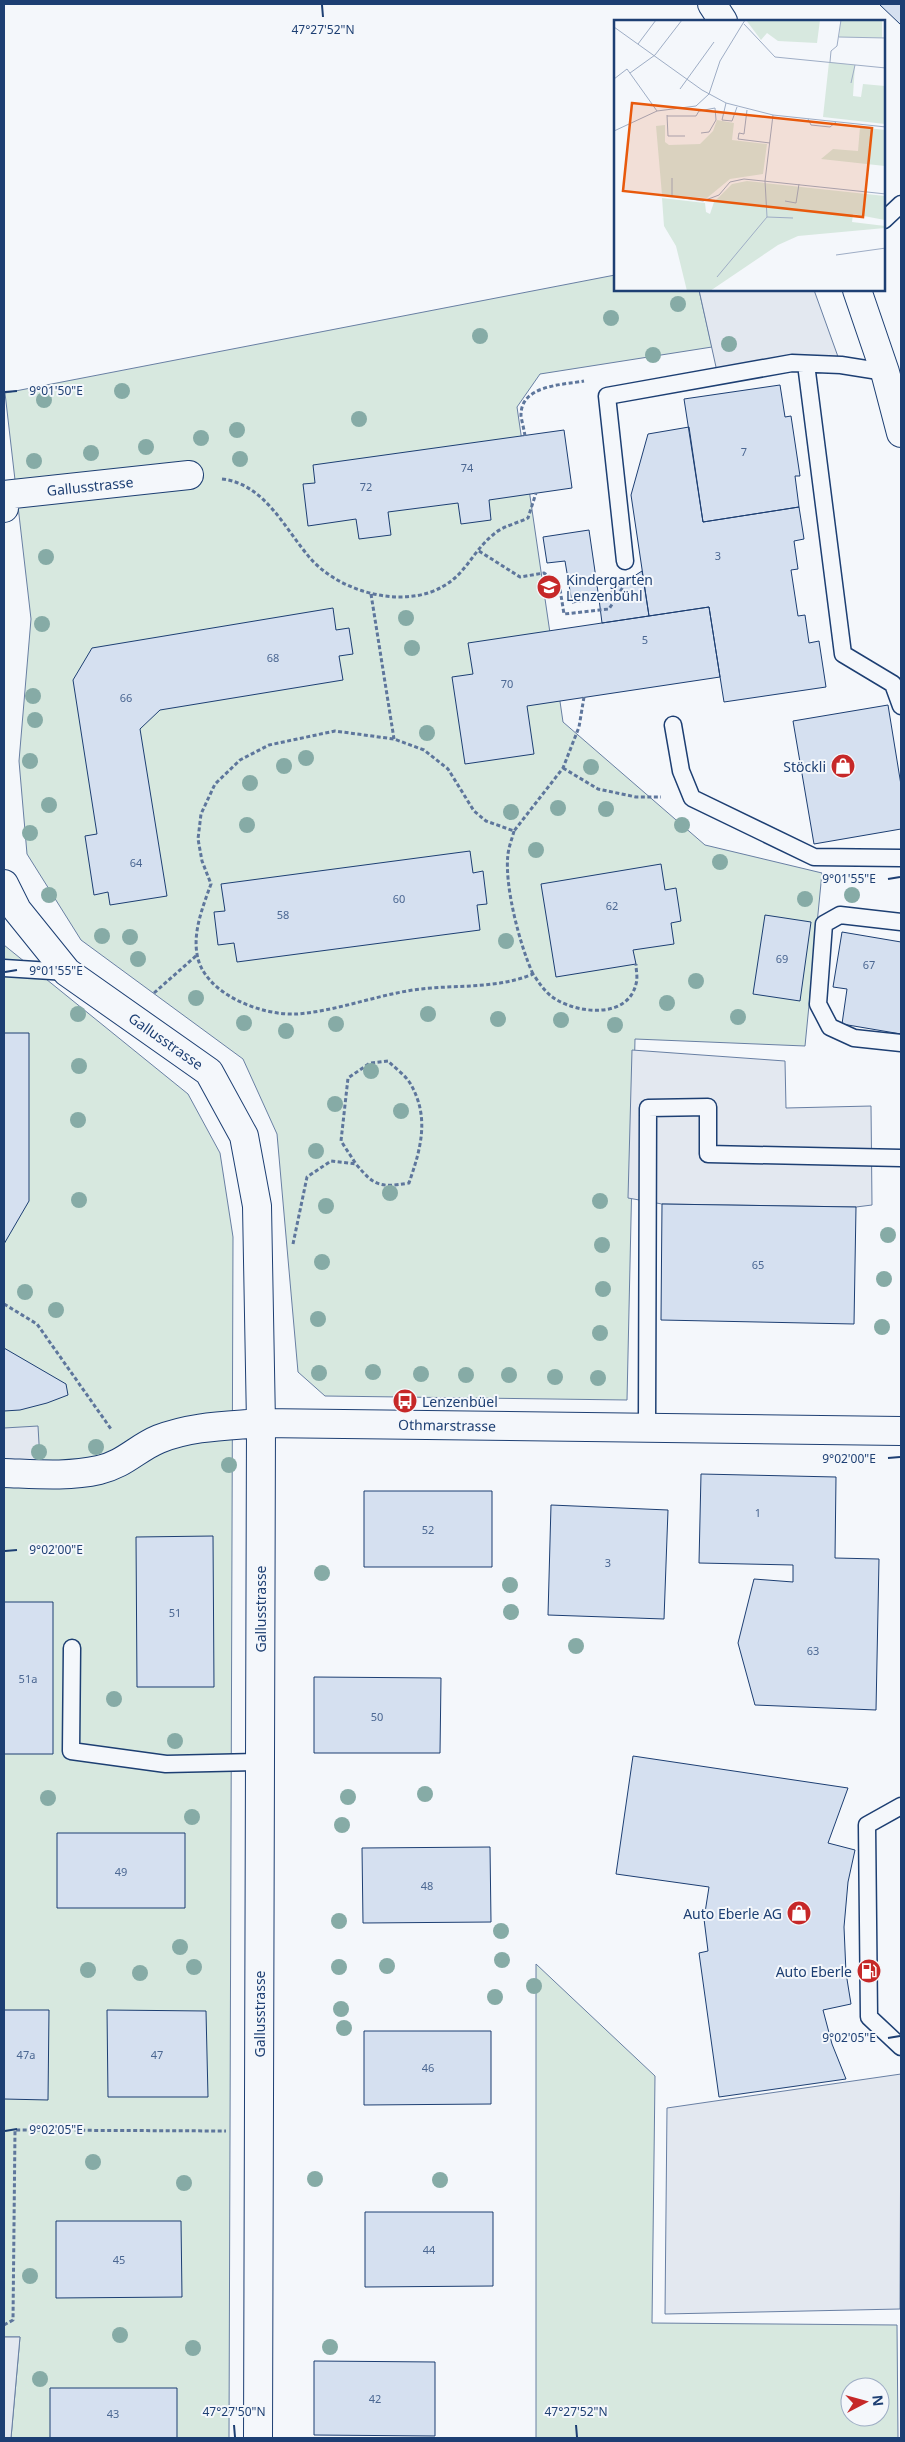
<svg xmlns="http://www.w3.org/2000/svg" width="905" height="2442" font-family="'Noto Sans',sans-serif">
	<style>
		.green { fill: #d7e8df; stroke: #687fa3; fill-rule: evenodd }
		.parking { fill: #e3e8f0; stroke: #687fa3 }
		.building { fill: #d5e0f0; stroke: #1d3f73 }
		.lines { fill: none; stroke-linecap: round; stroke-linejoin: round }
		.service-casing { stroke: #1d3f73; stroke-width: 19 }
		.minor-casing { stroke: #1d3f73; stroke-width: 30 }
		.secondary-casing { stroke: #1d3f73; stroke-width: 30 }
		.path { stroke: #5e769c; stroke-width: 3; stroke-dasharray: 4 2.5; stroke-linecap: butt }
		.service { stroke: #f4f7fb; stroke-width: 16 }
		.minor { stroke: #f4f7fb; stroke-width: 28 }
		.secondary { stroke: #f4f7fb; stroke-width: 28 }
		.tree { fill: #86aba6 }
		.ticks { fill: none; stroke: #1d3f73; stroke-width: 2 }
		.labels { text-anchor: middle; dominant-baseline: central; stroke-width: 4; stroke-linejoin: round; paint-order: stroke }
		.number-label { font-size: 11px; fill: #4b6792 }
		.street-label { font-size: 14px; fill: #1d3f73; stroke: #f4f7fb }
		.poi-label { font-size: 14px; fill: #1d3f73; stroke: #f4f7fb; text-anchor: end }
		.inset-road { fill: none; stroke: #9eadc5; stroke-width: 1 }
		.view { fill: #e8590c; fill-opacity: 0.15; stroke: #e8590c; stroke-width: 2.5 }
		.inset-edge { fill: none; stroke: #1d3f73; stroke-width: 2.5 }
		.ticks-label { font-size: 12px; text-anchor: middle; fill: #1d3f73; stroke: #f4f7fb; stroke-width: 4; stroke-linejoin: round; paint-order: stroke }
	</style>
	<rect width="100%" height="100%" fill="#f4f7fb"/>
	<path class="green" d="M615 275V290H699L712 347 540 374 517 407 563 722 705 845 822 873 805 1046 635 1039 627 1400 325 1396 298 1372 277 1134 243 1059 81 940 27 854 19 761 31 619 5 393Z
		M4 945 188 1094 220 1153 233 1237 229 2438H11L20 2337H4Z
		M536 1964 655 2076 652 2323 897 2325 898 2438H536ZM850 2387H880V2417H850Z"/>
	<path class="parking" d="M699 290H814L841 365 718 376Z
		M632 1050 785 1061 786 1108 871 1106 872 1205 856 1207 662 1204 628 1198Z
		M38 1426 40 1461 4 1462V1428Z
		M901 2074 900 2309 665 2314 667 2108Z
		M4 2337H20L11 2438H4Z"/>
	<path class="building" d="M879 4H901V25Z
		M780 385 785 417 791 416 800 476H795L799 507 703 522 684 399Z
		M689 427 703 522 799 507 804 539 794 541 798 569 791 570 798 616 805 615 809 643 819 641 826 687 724 702 709 607 649 616 631 495 648 434Z
		M564 430 572 488 489 500 491 520 461 524 458 503 388 512 391 535 359 539 356 519 308 526 303 484 315 483 313 465Z
		M589 530 599 599 572 603 565 561 547 563 543 537Z
		M642 571 649 616 602 623 599 599Z
		M709 607 720 677 527 706 534 754 465 764 452 677 473 674 468 643Z
		M333 608 336 630 349 628 353 654 339 656 343 680 160 710 140 729 167 896 110 905 108 892 94 895 85 836 97 834 73 680 92 648Z
		M888 705 901 785V829L814 844 793 721Z
		M470 851 473 873 483 871 487 904 477 905 480 930 237 962 234 943 218 945 214 912 225 911 221 884Z
		M661 864 665 890 676 888 681 921 671 923 674 944 633 950 636 964 556 977 541 884Z
		M765 915 811 922 800 1001 753 994Z
		M842 932 901 942V1034L842 1024 847 989 833 987Z
		M4 1033H29V1201L4 1244Z
		M662 1204 856 1207 854 1324 661 1320Z
		M4 1348 66 1384 68 1395 47 1403 20 1410 4 1411Z
		M701 1474 836 1477 835 1558 879 1559 876 1710 755 1705 738 1643 754 1579 793 1582V1565L699 1563Z
		M364 1491H492V1567H364Z
		M551 1505 668 1510 664 1619 548 1615Z
		M213 1536 214 1687H137L136 1537Z
		M4 1602H53V1754H4Z
		M314 1677 441 1678 440 1753H314Z
		M633 1756 848 1788 828 1843 855 1850 848 1882 844 1927 846 1973 851 2004 823 2010 832 2044 846 2079 719 2097 699 1953 708 1951 704 1919 709 1887 616 1874Z
		M57 1833H185V1908H57Z
		M490 1847 491 1922 363 1923 362 1848Z
		M4 2010H49L48 2100 4 2099Z
		M107 2010 206 2011 208 2097H108Z
		M364 2031H491V2104L364 2105Z
		M365 2212H493V2286L365 2287Z
		M56 2221H181L182 2297 56 2298Z
		M314 2361 435 2362V2436L314 2435Z
		M50 2388H177V2438H50Z"/>
	<g class="lines">
		<defs>
			<path id="service" d="M884 220 901 204
				M806 364 843 654 893 684 901 706
				M625 561 607 396 792 363 841 365 885 372
				M673 725 681 771 692 798 814 857 901 858
				M901 922 840 915 824 924 818 1004 830 1027 854 1038 901 1043
				M4 968 67 972
				M647 1427 648 1108 708 1107V1154L901 1158
				M72 1648 71 1751 166 1764 260 1762
				M901 1806 867 1825 869 2017 901 2047"/>
			<path id="minor" d="M4 508V495L189 475
				M4 884 17 910 67 972 209 1072 244 1136 257 1206 261 1423 258 2438
				M4 1473C35 1474 68 1477 99 1470 125 1464 137 1448 159 1439 192 1426 226 1426 261 1423L901 1431"/>
			<path id="secondary" d="M712 4 723 21
				M857 290 885 372 901 433"/>
		</defs>
		<use href="#service" class="service-casing"/>
		<use href="#minor" class="minor-casing"/>
		<use href="#secondary" class="secondary-casing"/>
		<path class="path" d="M525 436C524 429 522 422 521 416 520 385 562 385 584 381
			M222 479C265 484 285 529 310 558 337 589 391 606 431 592 466 579 469 554 494 534 503 526 518 523 528 518L536 493
			M479 551 520 577 544 573 559 583 564 614 609 609 623 587
			M371 594 394 739
			M584 697 579 727 563 768 514 831 486 821 474 811 448 769 424 750 394 739 335 731 269 745 240 760 215 784 201 814 198 839 202 861 211 884C203 906 193 931 197 954 203 994 262 1016 297 1014 336 1011 374 996 413 990 453 984 495 990 533 974 540 984 546 994 557 1000 581 1014 628 1018 636 984 638 978 636 970 636 964
			M563 768 598 789 636 797H661
			M514 831C512 839 509 846 508 854 504 885 520 946 533 974
			M154 993 197 955
			M293 1244 307 1177 331 1161 356 1164C374 1186 380 1188 409 1183 421 1148 430 1117 410 1083 405 1075 395 1068 388 1061L370 1063 348 1078 341 1141 356 1164
			M4 1304 37 1324 111 1429
			M4 2325 13 2320 15 2130 226 2131"/>
		<use href="#service" class="service"/>
		<use href="#minor" class="minor"/>
		<use href="#secondary" class="secondary"/>
	</g>
	<g class="tree">
		<circle cx="678" cy="304" r="8"/>
		<circle cx="611" cy="318" r="8"/>
		<circle cx="480" cy="336" r="8"/>
		<circle cx="729" cy="344" r="8"/>
		<circle cx="653" cy="355" r="8"/>
		<circle cx="122" cy="391" r="8"/>
		<circle cx="44" cy="400" r="8"/>
		<circle cx="359" cy="419" r="8"/>
		<circle cx="237" cy="430" r="8"/>
		<circle cx="201" cy="438" r="8"/>
		<circle cx="146" cy="447" r="8"/>
		<circle cx="91" cy="453" r="8"/>
		<circle cx="240" cy="459" r="8"/>
		<circle cx="34" cy="461" r="8"/>
		<circle cx="46" cy="557" r="8"/>
		<circle cx="406" cy="618" r="8"/>
		<circle cx="42" cy="624" r="8"/>
		<circle cx="412" cy="648" r="8"/>
		<circle cx="33" cy="696" r="8"/>
		<circle cx="35" cy="720" r="8"/>
		<circle cx="427" cy="733" r="8"/>
		<circle cx="306" cy="758" r="8"/>
		<circle cx="30" cy="761" r="8"/>
		<circle cx="284" cy="766" r="8"/>
		<circle cx="591" cy="767" r="8"/>
		<circle cx="250" cy="783" r="8"/>
		<circle cx="49" cy="805" r="8"/>
		<circle cx="558" cy="808" r="8"/>
		<circle cx="606" cy="809" r="8"/>
		<circle cx="511" cy="812" r="8"/>
		<circle cx="247" cy="825" r="8"/>
		<circle cx="682" cy="825" r="8"/>
		<circle cx="30" cy="833" r="8"/>
		<circle cx="536" cy="850" r="8"/>
		<circle cx="720" cy="862" r="8"/>
		<circle cx="49" cy="895" r="8"/>
		<circle cx="852" cy="895" r="8"/>
		<circle cx="805" cy="899" r="8"/>
		<circle cx="102" cy="936" r="8"/>
		<circle cx="130" cy="937" r="8"/>
		<circle cx="506" cy="941" r="8"/>
		<circle cx="138" cy="959" r="8"/>
		<circle cx="696" cy="981" r="8"/>
		<circle cx="196" cy="998" r="8"/>
		<circle cx="667" cy="1003" r="8"/>
		<circle cx="78" cy="1014" r="8"/>
		<circle cx="428" cy="1014" r="8"/>
		<circle cx="738" cy="1017" r="8"/>
		<circle cx="498" cy="1019" r="8"/>
		<circle cx="561" cy="1020" r="8"/>
		<circle cx="244" cy="1023" r="8"/>
		<circle cx="336" cy="1024" r="8"/>
		<circle cx="615" cy="1025" r="8"/>
		<circle cx="286" cy="1031" r="8"/>
		<circle cx="79" cy="1066" r="8"/>
		<circle cx="371" cy="1071" r="8"/>
		<circle cx="335" cy="1104" r="8"/>
		<circle cx="401" cy="1111" r="8"/>
		<circle cx="78" cy="1120" r="8"/>
		<circle cx="316" cy="1151" r="8"/>
		<circle cx="390" cy="1193" r="8"/>
		<circle cx="79" cy="1200" r="8"/>
		<circle cx="600" cy="1201" r="8"/>
		<circle cx="326" cy="1206" r="8"/>
		<circle cx="888" cy="1235" r="8"/>
		<circle cx="602" cy="1245" r="8"/>
		<circle cx="322" cy="1262" r="8"/>
		<circle cx="884" cy="1279" r="8"/>
		<circle cx="603" cy="1289" r="8"/>
		<circle cx="25" cy="1292" r="8"/>
		<circle cx="56" cy="1310" r="8"/>
		<circle cx="318" cy="1319" r="8"/>
		<circle cx="882" cy="1327" r="8"/>
		<circle cx="600" cy="1333" r="8"/>
		<circle cx="373" cy="1372" r="8"/>
		<circle cx="319" cy="1373" r="8"/>
		<circle cx="421" cy="1374" r="8"/>
		<circle cx="466" cy="1375" r="8"/>
		<circle cx="509" cy="1375" r="8"/>
		<circle cx="555" cy="1377" r="8"/>
		<circle cx="598" cy="1378" r="8"/>
		<circle cx="96" cy="1447" r="8"/>
		<circle cx="39" cy="1452" r="8"/>
		<circle cx="229" cy="1465" r="8"/>
		<circle cx="322" cy="1573" r="8"/>
		<circle cx="510" cy="1585" r="8"/>
		<circle cx="511" cy="1612" r="8"/>
		<circle cx="576" cy="1646" r="8"/>
		<circle cx="114" cy="1699" r="8"/>
		<circle cx="175" cy="1741" r="8"/>
		<circle cx="425" cy="1794" r="8"/>
		<circle cx="348" cy="1797" r="8"/>
		<circle cx="48" cy="1798" r="8"/>
		<circle cx="192" cy="1817" r="8"/>
		<circle cx="342" cy="1825" r="8"/>
		<circle cx="339" cy="1921" r="8"/>
		<circle cx="501" cy="1931" r="8"/>
		<circle cx="180" cy="1947" r="8"/>
		<circle cx="502" cy="1960" r="8"/>
		<circle cx="387" cy="1966" r="8"/>
		<circle cx="194" cy="1967" r="8"/>
		<circle cx="339" cy="1967" r="8"/>
		<circle cx="88" cy="1970" r="8"/>
		<circle cx="140" cy="1973" r="8"/>
		<circle cx="534" cy="1986" r="8"/>
		<circle cx="495" cy="1997" r="8"/>
		<circle cx="341" cy="2009" r="8"/>
		<circle cx="344" cy="2028" r="8"/>
		<circle cx="93" cy="2162" r="8"/>
		<circle cx="315" cy="2179" r="8"/>
		<circle cx="440" cy="2180" r="8"/>
		<circle cx="184" cy="2183" r="8"/>
		<circle cx="30" cy="2276" r="8"/>
		<circle cx="120" cy="2335" r="8"/>
		<circle cx="330" cy="2347" r="8"/>
		<circle cx="193" cy="2348" r="8"/>
		<circle cx="40" cy="2379" r="8"/>
	</g>
	<path class="ticks" d="M322 5 323 17M5 392 17 391M888 879 900 877M5 972 17 970M888 1458 900 1457M5 1551 17 1550M888 2038 900 2036M5 2131 17 2129M234 2425 235 2437M576 2425 577 2437"/>
	<defs>
		<symbol id="school-disc" viewBox="-11 -11 22 22"><circle r="9.5" fill="#c62828" stroke="#f4f7fb"/><path d="M0-5L7-2L0 1L-7-2ZM-4 1L0 2.5L4 1V4Q0 6-4 4Z" fill="#fff"/></symbol>
		<symbol id="shop-disc" viewBox="-11 -11 22 22"><circle r="9.5" fill="#c62828" stroke="#f4f7fb"/><path d="M-5-2.5h2.3a2.7 3.5 0 0 1 5.4 0H5L5.5 6h-11ZM-1.5-2.5h3a1.5 2.3 0 0 0-3 0Z" fill="#fff"/></symbol>
		<symbol id="bus-disc" viewBox="-11 -11 22 22"><circle r="9.5" fill="#c62828" stroke="#f4f7fb"/><path d="M-5-6H5V4H4V6H2V4H-2V6H-4V4H-5ZM-3.5-4V0h7V-4ZM-3.5 1.2v1.5H-2V1.2ZM2 1.2v1.5H3.5V1.2Z" fill="#fff"/></symbol>
		<symbol id="fuel-disc" viewBox="-11 -11 22 22"><circle r="9.5" fill="#c62828" stroke="#f4f7fb"/><path d="M-5.5-6h7V0h2V4h1.3V-2.5L3-4.5l.8-.8L6-3V5H2.5V1h-1V6h-7ZM-4.2-4.7v3.2H.2V-4.7Z" fill="#fff"/></symbol>
	</defs>
	<g fill-rule="evenodd">
		<use href="#school-disc" x="535" y="573" width="28" height="28"/>
		<use href="#shop-disc" x="829" y="752" width="28" height="28"/>
		<use href="#bus-disc" x="391" y="1387" width="28" height="28"/>
		<use href="#shop-disc" x="785" y="1899" width="28" height="28"/>
		<use href="#fuel-disc" x="855" y="1957" width="28" height="28"/>
	</g>
	<g class="labels">
		<g class="number-label">
			<text x="744" y="451">7</text>
			<text x="467" y="467">74</text>
			<text x="366" y="486">72</text>
			<text x="718" y="555">3</text>
			<text x="645" y="639">5</text>
			<text x="273" y="657">68</text>
			<text x="507" y="683">70</text>
			<text x="126" y="697">66</text>
			<text x="136" y="862">64</text>
			<text x="399" y="898">60</text>
			<text x="612" y="905">62</text>
			<text x="283" y="914">58</text>
			<text x="782" y="958">69</text>
			<text x="869" y="964">67</text>
			<text x="758" y="1264">65</text>
			<text x="758" y="1512">1</text>
			<text x="428" y="1529">52</text>
			<text x="608" y="1562">3</text>
			<text x="175" y="1612">51</text>
			<text x="813" y="1650">63</text>
			<text x="28" y="1678">51a</text>
			<text x="377" y="1716">50</text>
			<text x="121" y="1871">49</text>
			<text x="427" y="1885">48</text>
			<text x="26" y="2054">47a</text>
			<text x="157" y="2054">47</text>
			<text x="428" y="2067">46</text>
			<text x="429" y="2249">44</text>
			<text x="119" y="2259">45</text>
			<text x="375" y="2398">42</text>
			<text x="113" y="2413">43</text>
		</g>
		<g class="street-label">
			<text transform="translate(90 486) rotate(-6)">Gallusstrasse</text>
			<text transform="translate(166 1041) rotate(35)">Gallusstrasse</text>
			<text transform="translate(447 1425) rotate(1)">Othmarstrasse</text>
			<text transform="translate(260 1609) rotate(-90)">Gallusstrasse</text>
			<text transform="translate(259 2014) rotate(-90)">Gallusstrasse</text>
		</g>
		<g class="poi-label">
			<text x="566" y="579" text-anchor="start">Kindergarten<tspan x="566" dy="16">Lenzenbühl</tspan></text>
			<text x="826" y="766">Stöckli</text>
			<text x="422" y="1401" text-anchor="start">Lenzenbüel</text>
			<text x="782" y="1913">Auto Eberle AG</text>
			<text x="852" y="1971">Auto Eberle</text>
		</g>
	</g>
	<g transform="translate(614 20)">
		<rect width="271" height="271" fill="#f4f7fb"/>
		<path d="M132 0H206L203 23 164 21 153 13 147 20ZM227 0H268V18L225 17ZM215 42 241 45 239 76 247 77 249 64 271 66V104L209 97ZM103 100 120 103 118 120 153 124 149 154 116 159 93 178 48 175 42 106 51 105V122L55 125 86 124 99 111ZM246 107 271 110V146L207 139 219 129 244 131ZM133 161 271 176V200L239 194 238 202 271 206V208L184 216 164 225 96 271H73L62 226 50 206 48 178 91 183 92 192 96 194 100 182 118 164Z" fill="#d7e8df"/>
		<path class="inset-road" d="M130 4 161 37 272 48M0 7 88 70 112 83 159 95 272 107M225 17 272 18M24 24 42 0M216 42 217 31 223 26 227 0M16 53 41 35 68 0M0 59 13 49 43 91M237 63 241 45M66 69 100 22M95 74 106 41 131 0M112 83 108 100 118 101 123 87M133 90 130 114 125 113 124 119 156 123M53 95 54 116H71M53 96H82L85 91 101 88 102 100 95 112 87 113M194 99 197 105 216 107 222 102M0 111 43 91 82 86 95 74M58 158V176L89 181 105 175 116 162 130 159 272 174M171 181 182 183 185 164M153 197 179 198M222 235 272 228M103 257 153 197 151 161 159 95"/>
		<path class="view" d="M18 83 258 108 249 197 9 171Z"/>
		<rect width="271" height="271" class="inset-edge"/>
	</g>
	<g class="ticks-label">
		<text x="323" y="34">47°27'52"N</text>
		<text x="56" y="395">9°01'50"E</text>
		<text x="849" y="883">9°01'55"E</text>
		<text x="56" y="975">9°01'55"E</text>
		<text x="849" y="1463">9°02'00"E</text>
		<text x="56" y="1554">9°02'00"E</text>
		<text x="849" y="2042">9°02'05"E</text>
		<text x="56" y="2134">9°02'05"E</text>
		<text x="234" y="2416">47°27'50"N</text>
		<text x="576" y="2416">47°27'52"N</text>
	</g>
	<rect width="905" height="2442" fill="none" stroke="#1d3f73" stroke-width="10"/>
	<g transform="translate(865 2402) rotate(84)"><circle r="24" fill="#f4f7fb" stroke="#9eadc5"/>
	<path d="M0-4L9 19L0 12L-9 19Z" fill="#c62828"/>
	<text y="-8" font-size="14" font-weight="bold" text-anchor="middle" fill="#1d3f73">N</text>
	</g>
</svg>
